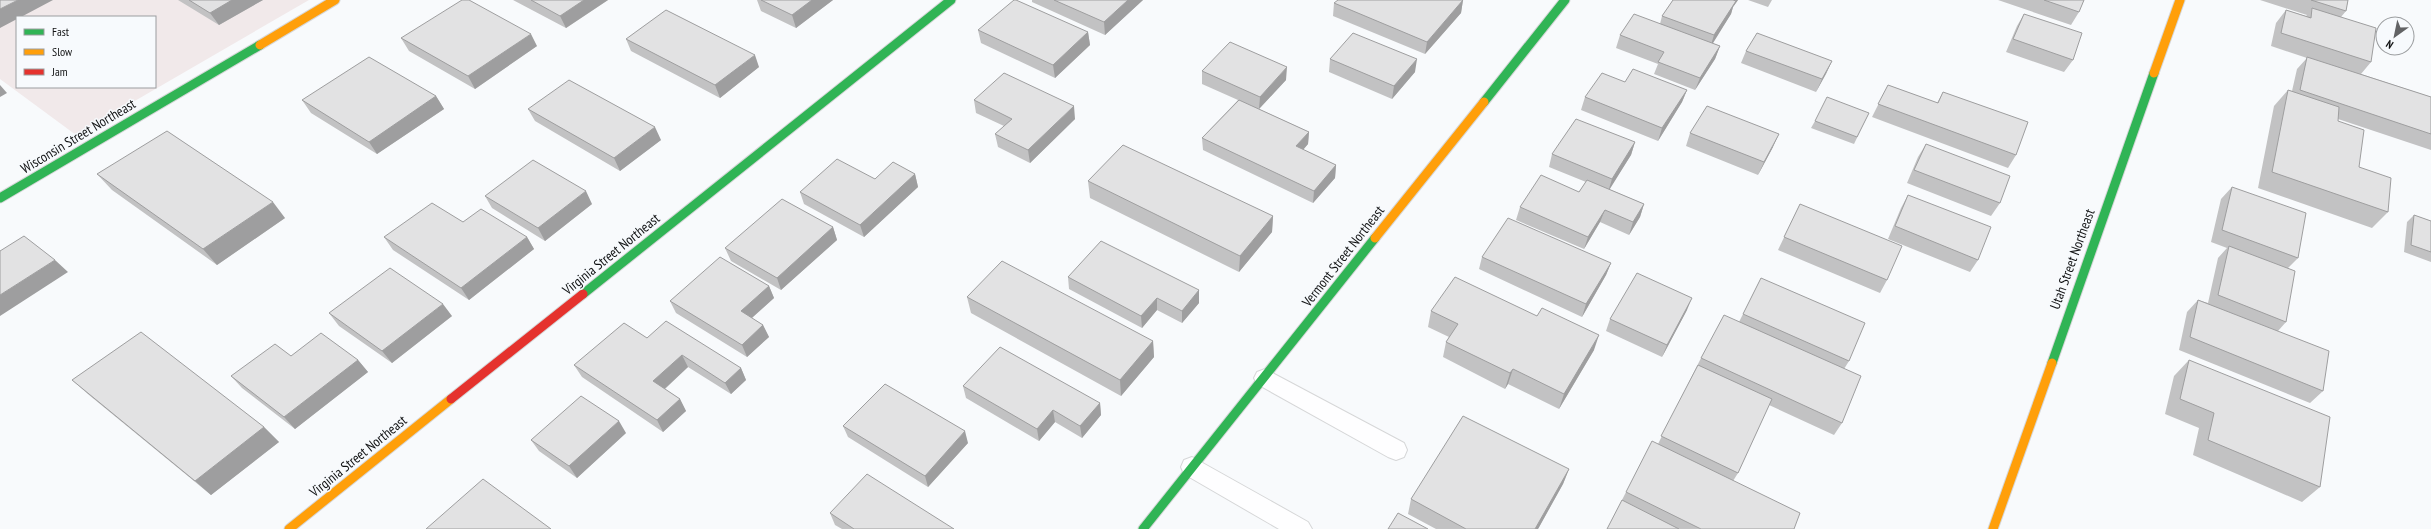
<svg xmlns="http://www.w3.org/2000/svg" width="2431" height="529" font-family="'PT Sans Narrow',sans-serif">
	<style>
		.commercial { fill: #f1e9ea; fill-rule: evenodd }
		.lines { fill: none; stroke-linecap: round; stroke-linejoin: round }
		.lane-casing { stroke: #d6d7d8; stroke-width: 2 }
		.fast-casing { stroke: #d6d7d8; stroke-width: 11 }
		.slow-casing { stroke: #d6d7d8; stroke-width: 11 }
		.jam-casing { stroke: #d6d7d8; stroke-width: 11 }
		.lane { fill: #fefeff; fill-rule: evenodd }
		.fast { stroke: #30b455; stroke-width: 9 }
		.slow { stroke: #ff9f0a; stroke-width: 9 }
		.jam { stroke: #e5322d; stroke-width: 9 }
		.wall { fill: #c2c2c3 }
		.shaded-wall { fill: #9e9e9f }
		.building { fill: #e2e2e3; stroke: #9e9e9f }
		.labels { text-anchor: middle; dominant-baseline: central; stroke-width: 3; stroke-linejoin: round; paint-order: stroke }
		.street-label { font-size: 14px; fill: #111213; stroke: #f7fafd }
	</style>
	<rect width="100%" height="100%" fill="#f8fafc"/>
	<path class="commercial" d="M0 0H309L76 135 0 79ZM17 17H155V87H17Z"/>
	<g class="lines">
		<defs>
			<path id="lane" d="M1265 369 1404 443 1407 450 1404 457 1396 460 1388 457 1257 384 1254 378 1257 372Z
				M1192 457 1308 522 1312 529H1279L1184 474 1181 467 1184 460Z"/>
			<path id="fast" d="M1484 102 1565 0
				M0 198 260 45
				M583 294 951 0
				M2052 363 2154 73
				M1143 529 1375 238"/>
			<path id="slow" d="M260 45 335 0
				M2154 73 2180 0
				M1375 238 1484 102
				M289 529 451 399
				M1993 529 2052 363"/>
			<path id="jam" d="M451 399 583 294"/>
		</defs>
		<use href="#lane" class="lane-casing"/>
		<use href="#fast" class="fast-casing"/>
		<use href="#slow" class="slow-casing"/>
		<use href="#jam" class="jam-casing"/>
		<use href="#lane" class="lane"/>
		<use href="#fast" class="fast"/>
		<use href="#slow" class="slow"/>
		<use href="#jam" class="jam"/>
	</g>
	<path class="wall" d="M178 0H263L219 25Z
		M513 0H608L566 28Z
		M757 0H833L796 28 761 11Z
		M1032 0H1143L1105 35 1032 2Z
		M1463 0 1461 13 1425 54 1333 16 1334 3Z
		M1673 0H1738L1733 7 1731 14 1712 43 1720 46 1715 59 1695 90 1654 74 1658 64 1616 48 1620 35 1660 24 1662 16Z
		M1748 0H1772L1768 7Z
		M1998 0H2084L2079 12 2071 25Z
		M2260 0H2348L2346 11 2341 17 2371 62 2361 74 2431 97V150L2338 119V121L2359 167 2388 212 2372 228 2258 188 2274 106 2288 90 2292 91 2297 69 2307 58 2271 46 2276 23 2286 10 2306 16 2307 15Z
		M2024 14 2073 60 2064 72 2006 52 2017 26Z
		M978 30 1088 32 1090 45 1055 78 981 43Z
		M401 38 537 46 475 89 409 51Z
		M626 39 759 67 720 98 631 51Z
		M1746 51 1832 61 1816 92 1741 63Z
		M1330 59 1415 72 1392 99 1329 72Z
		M1202 71 1286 80 1259 109 1309 132 1308 144 1303 150 1336 165 1335 178 1313 203 1203 150 1202 138 1238 100 1202 84Z
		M1625 82 1687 90 1682 102 1658 141 1581 110 1585 97Z
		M1888 85 1937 103 1943 92 2016 155 2008 168 1872 117Z
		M436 96 444 109 377 154 311 113 302 100Z
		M974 100 1075 119 1030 163 998 147 995 134 1004 126 976 113Z
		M528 109 661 140 620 171 535 121Z
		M1869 113 1854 144 1811 128 1815 121Z
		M1690 133 1773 147 1758 175 1686 146Z
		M1635 142 1631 155 1609 189 1644 204 1640 217 1629 235 1600 222 1584 249 1516 220 1520 207 1579 192 1586 182 1549 167 1552 154Z
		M1926 144 2000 203 1991 216 1907 183 1918 157Z
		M97 174 285 218 217 265 112 190Z
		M915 174 918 187 864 237 804 204 800 192 875 179Z
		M1088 181 1273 216 1272 232 1239 272 1090 198Z
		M2232 187 2298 258 2288 268 2286 322 2278 331 2323 391 2310 403 2179 350 2187 312 2198 300 2208 303 2218 258 2227 248 2211 242 2221 199Z
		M1908 195 1978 260 1970 272 1888 239 1901 208Z
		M485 196 592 204 545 241 492 208Z
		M1800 204 1887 280 1880 293 1778 250Z
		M2414 215 2431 221V262L2404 252 2407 222Z
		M463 222 527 237 534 249 469 300 393 250 384 237Z
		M833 227 837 240 781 290 731 261 725 248Z
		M1482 257 1611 263 1606 275 1582 317 1479 269Z
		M1068 277 1199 290V303L1182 323 1157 310 1142 328 1069 289Z
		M1761 278 1849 361 1844 369 1842 423 1834 435 1769 405 1738 473 1733 481 1794 529H1607L1622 500 1626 492 1658 444 1701 358 1739 322Z
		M769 286 774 298 752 318 763 325 769 337 747 357 676 313 670 301Z
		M967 297 1153 341 1154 357 1121 396 971 313Z
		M1687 310 1662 357 1606 331 1610 319Z
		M1431 311 1594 350 1559 409 1508 384 1505 389 1443 357 1446 342 1449 337 1428 327Z
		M329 313 452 316 392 363 339 326Z
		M647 338 741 368 746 380 731 394 688 367 665 389 680 399 686 411 663 432 582 377 574 365Z
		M291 356 358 360 368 372 295 429 242 388 231 376Z
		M2189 360 2320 487 2302 502 2193 455 2199 428 2165 414 2174 376Z
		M72 380 264 427 279 442 211 495 89 395Z
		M963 386 1100 403 1101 415 1082 438 1055 422 1039 441 966 398Z
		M843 426 968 443 928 487 848 437Z
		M626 433 577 478 539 451 531 440Z
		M1569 469 1563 484 1538 529H1436L1408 514 1411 499Z
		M830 513 954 529H842L835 525Z"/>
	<path class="shaded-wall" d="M18 0H53L21 17H17V19L0 28V9Z
		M232 0H263L219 25 210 13Z
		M584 0H608L566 28 560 16Z
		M812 0H833L796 28 792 15Z
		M1128 0H1143L1105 35 1104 22Z
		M1463 0 1461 13 1425 54 1427 42Z
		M1736 0H1738L1733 7 1731 14 1710 48 1714 35Z
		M1088 32 1090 45 1055 78 1053 65Z
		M531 34 537 46 475 89 468 76Z
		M1720 46 1715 59 1695 90 1700 78Z
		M755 55 759 67 720 98 715 85Z
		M1417 59 1415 72 1392 99 1394 86Z
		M1832 61 1826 74 1816 92 1822 79Z
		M1287 67 1286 80 1259 109 1260 97Z
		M0 85 7 93 0 97Z
		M1687 90 1682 102 1658 141 1662 128Z
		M436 96 444 109 377 154 369 142Z
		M1074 106 1075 119 1030 163 1028 150Z
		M655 127 661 140 620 171 614 158Z
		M1309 132 1308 144 1295 159 1296 146Z
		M1779 134 1773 147 1758 175 1764 162Z
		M1635 142 1631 155 1608 192 1612 179Z
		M1336 165 1335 178 1313 203 1314 191Z
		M915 174 918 187 864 237 860 225Z
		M586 191 592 204 545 241 538 228Z
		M273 202 285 218 217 265 203 249Z
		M1644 204 1640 217 1629 235 1633 222Z
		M1605 210 1600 222 1584 249 1588 237Z
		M1273 216 1272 232 1239 272 1240 256Z
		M833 227 837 240 781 290 777 278Z
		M527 237 534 249 469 300 461 288Z
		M55 260 68 272 0 316V295Z
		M1611 263 1606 275 1582 317 1586 304Z
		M769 286 774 298 746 323 741 311Z
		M1199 290V303L1182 323V311Z
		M1157 298V310L1142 328 1141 316Z
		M1692 298 1687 310 1662 357 1667 345Z
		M443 304 452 316 392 363 382 351Z
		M763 325 769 337 747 357 742 345Z
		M1599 335 1594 350 1559 409 1564 394Z
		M1153 341 1154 357 1121 396 1120 380Z
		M682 355 688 367 660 393 653 381Z
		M358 360 368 372 295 429 284 417Z
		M741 368 746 380 731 394 725 383Z
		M1513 369 1508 384 1505 389 1510 373Z
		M680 399 686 411 663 432 657 420Z
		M1100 403 1101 415 1082 438 1080 426Z
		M1053 410 1055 422 1039 441 1037 429Z
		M619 421 626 433 577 478 569 466Z
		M264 427 279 442 211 495 195 481Z
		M965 431 968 443 928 487 925 476Z
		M1569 469 1563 484 1538 529H1535Z"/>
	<path class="building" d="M0 0H18L0 9Z
		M189 0H232L210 13Z
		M462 0H469L531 34 468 76 401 38Z
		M531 0H584L560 16Z
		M761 0H812L792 15Z
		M1014 0H1016L1088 32 1053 65 978 30Z
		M1054 0H1128L1104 22Z
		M1338 0H1463L1427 42 1334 3Z
		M1673 0H1733L1736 1 1714 35 1662 16Z
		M2044 0H2084L2079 12Z
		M2311 0H2348L2346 11Z
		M2312 8 2376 28 2371 62 2281 33 2286 10 2311 18Z
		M666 10 755 55 715 85 626 39Z
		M1634 14 1720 46 1700 78 1658 62 1664 52 1620 35Z
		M2024 14 2082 33 2073 60 2013 39Z
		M1353 33 1417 59 1394 86 1330 59Z
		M1757 33 1832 61 1822 79 1746 51Z
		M1230 42 1287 67 1260 97 1202 71Z
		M369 57 436 96 369 142 302 100Z
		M2307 57 2431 97V134L2300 90Z
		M1633 69 1687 90 1662 128 1585 97 1602 73 1625 82Z
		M1004 73 1074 106 1028 150 995 134 1012 119 974 100Z
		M569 80 655 127 614 158 528 109Z
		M1888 85 1938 103 1943 92 2028 122 2016 155 1878 104Z
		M2288 90 2339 107 2338 121 2364 130 2359 167 2391 178 2388 212 2272 172Z
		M1827 97 1869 113 1857 137 1815 121Z
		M1239 100 1309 132 1296 146 1336 165 1314 191 1202 138Z
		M1707 106 1779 134 1764 162 1690 133Z
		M1576 119 1635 142 1612 179 1552 154Z
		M167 131 273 202 203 249 97 174Z
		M1926 144 2010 176 2000 203 1914 170Z
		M1123 145 1273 216 1240 256 1088 181Z
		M837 159 875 179 893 162 915 174 860 225 800 192Z
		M533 160 586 191 538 228 485 196Z
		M1541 175 1579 192 1587 180 1644 204 1633 222 1605 210 1588 237 1520 207Z
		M2232 187 2306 213 2298 258 2222 230Z
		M1908 195 1991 227 1978 260 1895 226Z
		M782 199 833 227 777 278 725 248Z
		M432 203 463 222 481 209 527 237 461 288 384 237Z
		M1800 204 1902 246 1887 280 1784 237Z
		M2414 215 2431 221V252L2411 245Z
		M1508 218 1611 263 1586 304 1482 257Z
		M24 236 55 260 0 295V251Z
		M1101 241 1199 290 1182 311 1157 298 1141 316 1068 277Z
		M2229 246 2295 271 2286 322 2218 295Z
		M720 257 769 286 741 311 763 325 742 345 670 301Z
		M1002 261 1153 341 1120 380 967 297Z
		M390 268 443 304 382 351 329 313Z
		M1637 273 1692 298 1667 345 1610 319Z
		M1455 277 1537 316 1542 308 1599 335 1564 394 1513 369 1510 373 1446 342 1458 324 1431 311Z
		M1761 278 1865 323 1849 361 1743 314Z
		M2198 300 2329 351 2323 391 2190 337Z
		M1724 315 1861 376 1842 423 1701 358Z
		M666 321 741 368 725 383 682 355 653 381 680 399 657 420 574 365 624 323 647 338Z
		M141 332 264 427 195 481 72 380Z
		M321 333 358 360 284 417 231 376 275 344 291 356Z
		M1000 347 1100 403 1080 426 1053 410 1037 429 963 386Z
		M2189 360 2330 417 2320 487 2208 440 2214 413 2180 399Z
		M1698 365 1772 399 1738 473 1661 436Z
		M885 384 965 431 925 476 843 426Z
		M581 396 619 421 569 466 531 440Z
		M1463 416 1569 469 1535 529H1466L1411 499Z
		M1652 441 1800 513 1794 529H1701L1626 492Z
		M867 474 954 529H854L830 513Z
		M483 479 551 529H426Z
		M1622 500 1679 529H1607Z
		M1398 513 1428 529H1388Z"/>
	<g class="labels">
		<g class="street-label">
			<text transform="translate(78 136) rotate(-31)">Wisconsin Street Northeast</text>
			<text transform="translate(611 254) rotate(-39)">Virginia Street Northeast</text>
			<text transform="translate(1343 256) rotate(-52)">Vermont Street Northeast</text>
			<text transform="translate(2072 259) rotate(-70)">Utah Street Northeast</text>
			<text transform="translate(358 456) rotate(-39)">Virginia Street Northeast</text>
		</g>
	</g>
	<rect x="16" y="16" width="140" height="72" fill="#f7fafd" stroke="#9b9d9f"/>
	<rect x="24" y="29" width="20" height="6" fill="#30b455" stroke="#9b9d9f"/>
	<text x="52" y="36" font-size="12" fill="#111213">Fast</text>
	<rect x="24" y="49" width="20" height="6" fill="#ff9f0a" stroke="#9b9d9f"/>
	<text x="52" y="56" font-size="12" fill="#111213">Slow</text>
	<rect x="24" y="69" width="20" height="6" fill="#e5322d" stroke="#9b9d9f"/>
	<text x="52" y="76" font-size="12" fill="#111213">Jam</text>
	<g transform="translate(2395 36) rotate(213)"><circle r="19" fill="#f7fafd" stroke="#9b9d9f"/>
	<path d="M0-3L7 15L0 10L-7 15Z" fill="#626365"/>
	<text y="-6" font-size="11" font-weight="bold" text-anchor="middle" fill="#111213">N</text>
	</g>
</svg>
